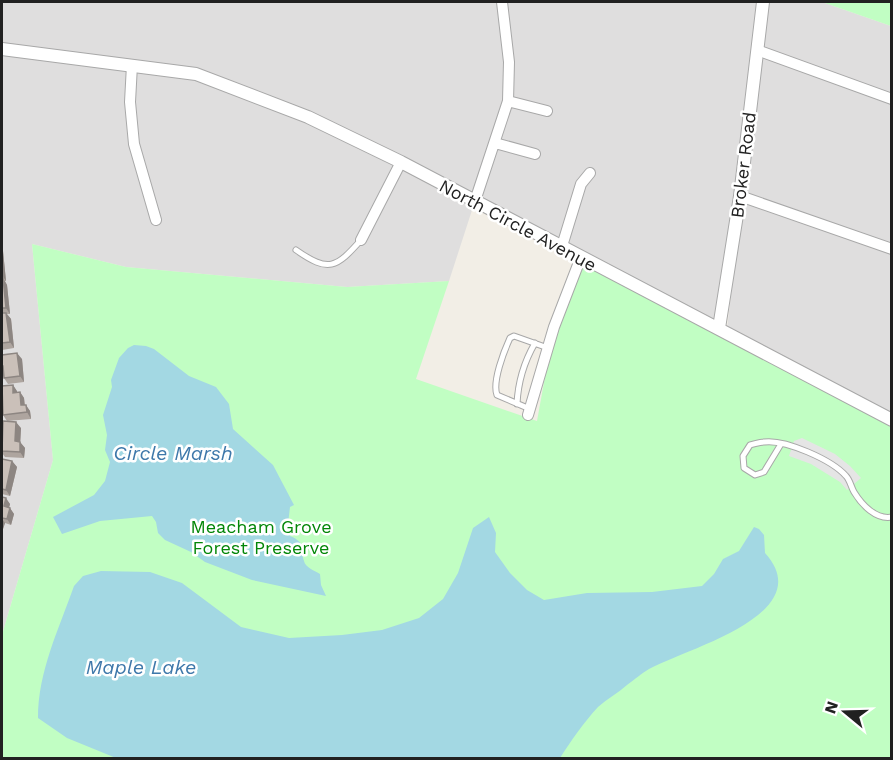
<svg xmlns="http://www.w3.org/2000/svg" width="893" height="760" font-family="'Work Sans',sans-serif">
	<style>
		.residential { fill: #dfdede }
		.park { fill: #c1fec3 }
		.parking { fill: #e5e5e5 }
		.water { fill: #a3d8e3 }
		.lines { fill: none; stroke-linecap: round; stroke-linejoin: round }
		.service-casing { stroke: #a8a8a8; stroke-width: 7 }
		.minor-casing { stroke: #a8a8a8; stroke-width: 12 }
		.tertiary-casing { stroke: #a8a8a8; stroke-width: 14 }
		.service { stroke: #fff; stroke-width: 5 }
		.minor { stroke: #fff; stroke-width: 10 }
		.tertiary { stroke: #fff; stroke-width: 12 }
		.wall { fill: #aea59f }
		.shaded-wall { fill: #8d8682 }
		.building { fill: #cac0b9; stroke: #8d8682; stroke-width: 1.5 }
		.labels { text-anchor: middle; dominant-baseline: central; stroke-width: 5; stroke-linejoin: round; paint-order: stroke }
		.street-label { font-size: 18px; fill: #212121; stroke: #fff }
		.park-label { font-size: 18px; fill: #028607; stroke: #fff }
		.water-label { font-size: 20px; font-style: italic; fill: #3e78aa; stroke: #fff }
	</style>
	<rect width="100%" height="100%" fill="#f2eee6"/>
	<path class="residential" d="M2 2H758L720 326 478 200 197 70 2 45Z
		M765 2H822L891 26V416L727 329Z
		M2 51 194 76 308 119 474 204 449 281 347 287 126 267 32 244 53 460 2 635Z"/>
	<path class="park" d="M822 2H891V26Z
		M32 244 126 267 347 287 449 281 416 379 537 421 554 327 581 257 891 420V758H2V635L53 460Z"/>
	<path class="parking" d="M802 438 835 454 850 466 861 478 847 490 840 482 811 464 789 456 794 441Z"/>
	<path class="water" d="M134 345 146 346 154 349 189 376 216 387 229 404 233 429 273 465 294 505 290 507 288 524 290 536C307 543 300 549 304 561 305 567 315 571 320 574L321 585 326 596 252 580 205 562 191 552 165 540 158 533 156 522 152 516 100 521 62 534 53 517 94 495 105 481 110 462 105 450 107 435 103 415 112 387 111 380 119 358 128 348Z
		M489 517 496 533 495 552 510 573 527 590 544 600 587 593 652 592 702 586 714 574 723 559 739 551 754 527 759 529 764 535 765 553C820 614 688 648 649 669 642 673 634 680 627 685 618 693 607 699 598 707 584 722 571 741 560 758H116L67 738 38 718C38 671 59 629 74 586L83 576 101 571 150 572 182 583 241 627 289 638 342 635 382 630 419 618 443 599 458 573 473 528Z"/>
	<g class="lines">
		<defs>
			<path id="service" d="M296 250C329 273 336 268 361 240
				M517 404C518 382 524 362 535 343
				M530 409 497 395C492 382 504 351 510 338L514 336 548 348
				M781 444 764 472 755 475 744 468 743 456 750 445C755 444 759 442 764 442 785 439 832 460 846 476 850 480 851 487 854 492 862 505 876 520 892 517"/>
			<path id="minor" d="M757 50 892 99
				M132 65 130 102 134 144 156 220
				M508 101 547 111
				M495 143 535 154
				M740 196 892 249
				M475 201 508 101 509 62 502 2
				M361 240 401 162
				M562 246 581 184 590 173
				M528 415 554 327 581 257"/>
			<path id="tertiary" d="M2 49 196 74 308 117 401 162 892 420
				M719 328 740 196 763 2"/>
		</defs>
		<use href="#service" class="service-casing"/>
		<use href="#minor" class="minor-casing"/>
		<use href="#tertiary" class="tertiary-casing"/>
		<use href="#service" class="service"/>
		<use href="#minor" class="minor"/>
		<use href="#tertiary" class="tertiary"/>
	</g>
	<path class="wall" d="M2 249 3 251 6 281H5L7 285 10 314H7L11 319 14 348 2 350Z
		M2 355 22 359 24 382 8 384 4 378 3 372H2Z
		M13 385 17 392H20L24 398 25 405 30 411 31 419 7 421 3 415Z
		M21 428 20 442 25 448 24 458 5 457 2 453V439Z
		M2 459 12 461 17 467 10 496 2 494Z
		M2 497 10 504 9 507 14 514 11 525 5 523 3 529H2Z"/>
	<path class="shaded-wall" d="M2 249 3 251 6 281 2 275Z
		M3 278 7 285 10 314 6 308Z
		M6 313 11 319 14 348 10 342Z
		M17 353 22 359 24 382 20 376Z
		M13 385 17 391 18 399 13 393Z
		M20 392 24 398 25 411 21 405Z
		M26 405 30 411 31 419 27 412Z
		M16 422 21 428 20 448 15 441Z
		M20 442 25 448 24 458 20 452Z
		M12 461 17 467 10 496 6 490Z
		M6 498 10 504 8 512 4 506Z
		M10 508 14 514 11 525 7 519Z
		M2 519 5 523 3 529 2 527Z"/>
	<path class="building" d="M3 278 6 308H2V279Z
		M2 313H6L10 342 2 343Z
		M17 353 20 376 4 378 3 366H2V355Z
		M13 385V393L20 392 21 405H26L27 412 3 415 2 386Z
		M3 421 16 422 15 441 20 442V452L2 451Z
		M2 459 12 461 6 490 2 489Z
		M2 497 6 498 4 506 10 508 7 519 2 518Z"/>
	<g class="labels">
		<g class="street-label">
			<text transform="translate(743 165) rotate(-83)">Broker Road</text>
			<text transform="translate(518 225) rotate(28)">North Circle Avenue</text>
		</g>
		<g class="park-label">
			<text x="261" y="526">Meacham Grove<tspan x="261" dy="21">Forest Preserve</tspan></text>
		</g>
		<g class="water-label">
			<text x="173" y="453">Circle Marsh</text>
			<text x="141" y="667">Maple Lake</text>
		</g>
	</g>
	<rect width="893" height="760" fill="none" stroke="#212121" stroke-width="6"/>
	<g transform="translate(845 712) rotate(289)" stroke="#ffffff" stroke-width="4.5" paint-order="stroke">
	<path d="M0-4.5L10 22L0 15L-10 22Z" fill="#212121"/>
	<text y="-9" font-size="16" font-weight="bold" text-anchor="middle" fill="#212121">N</text>
	</g>
</svg>
